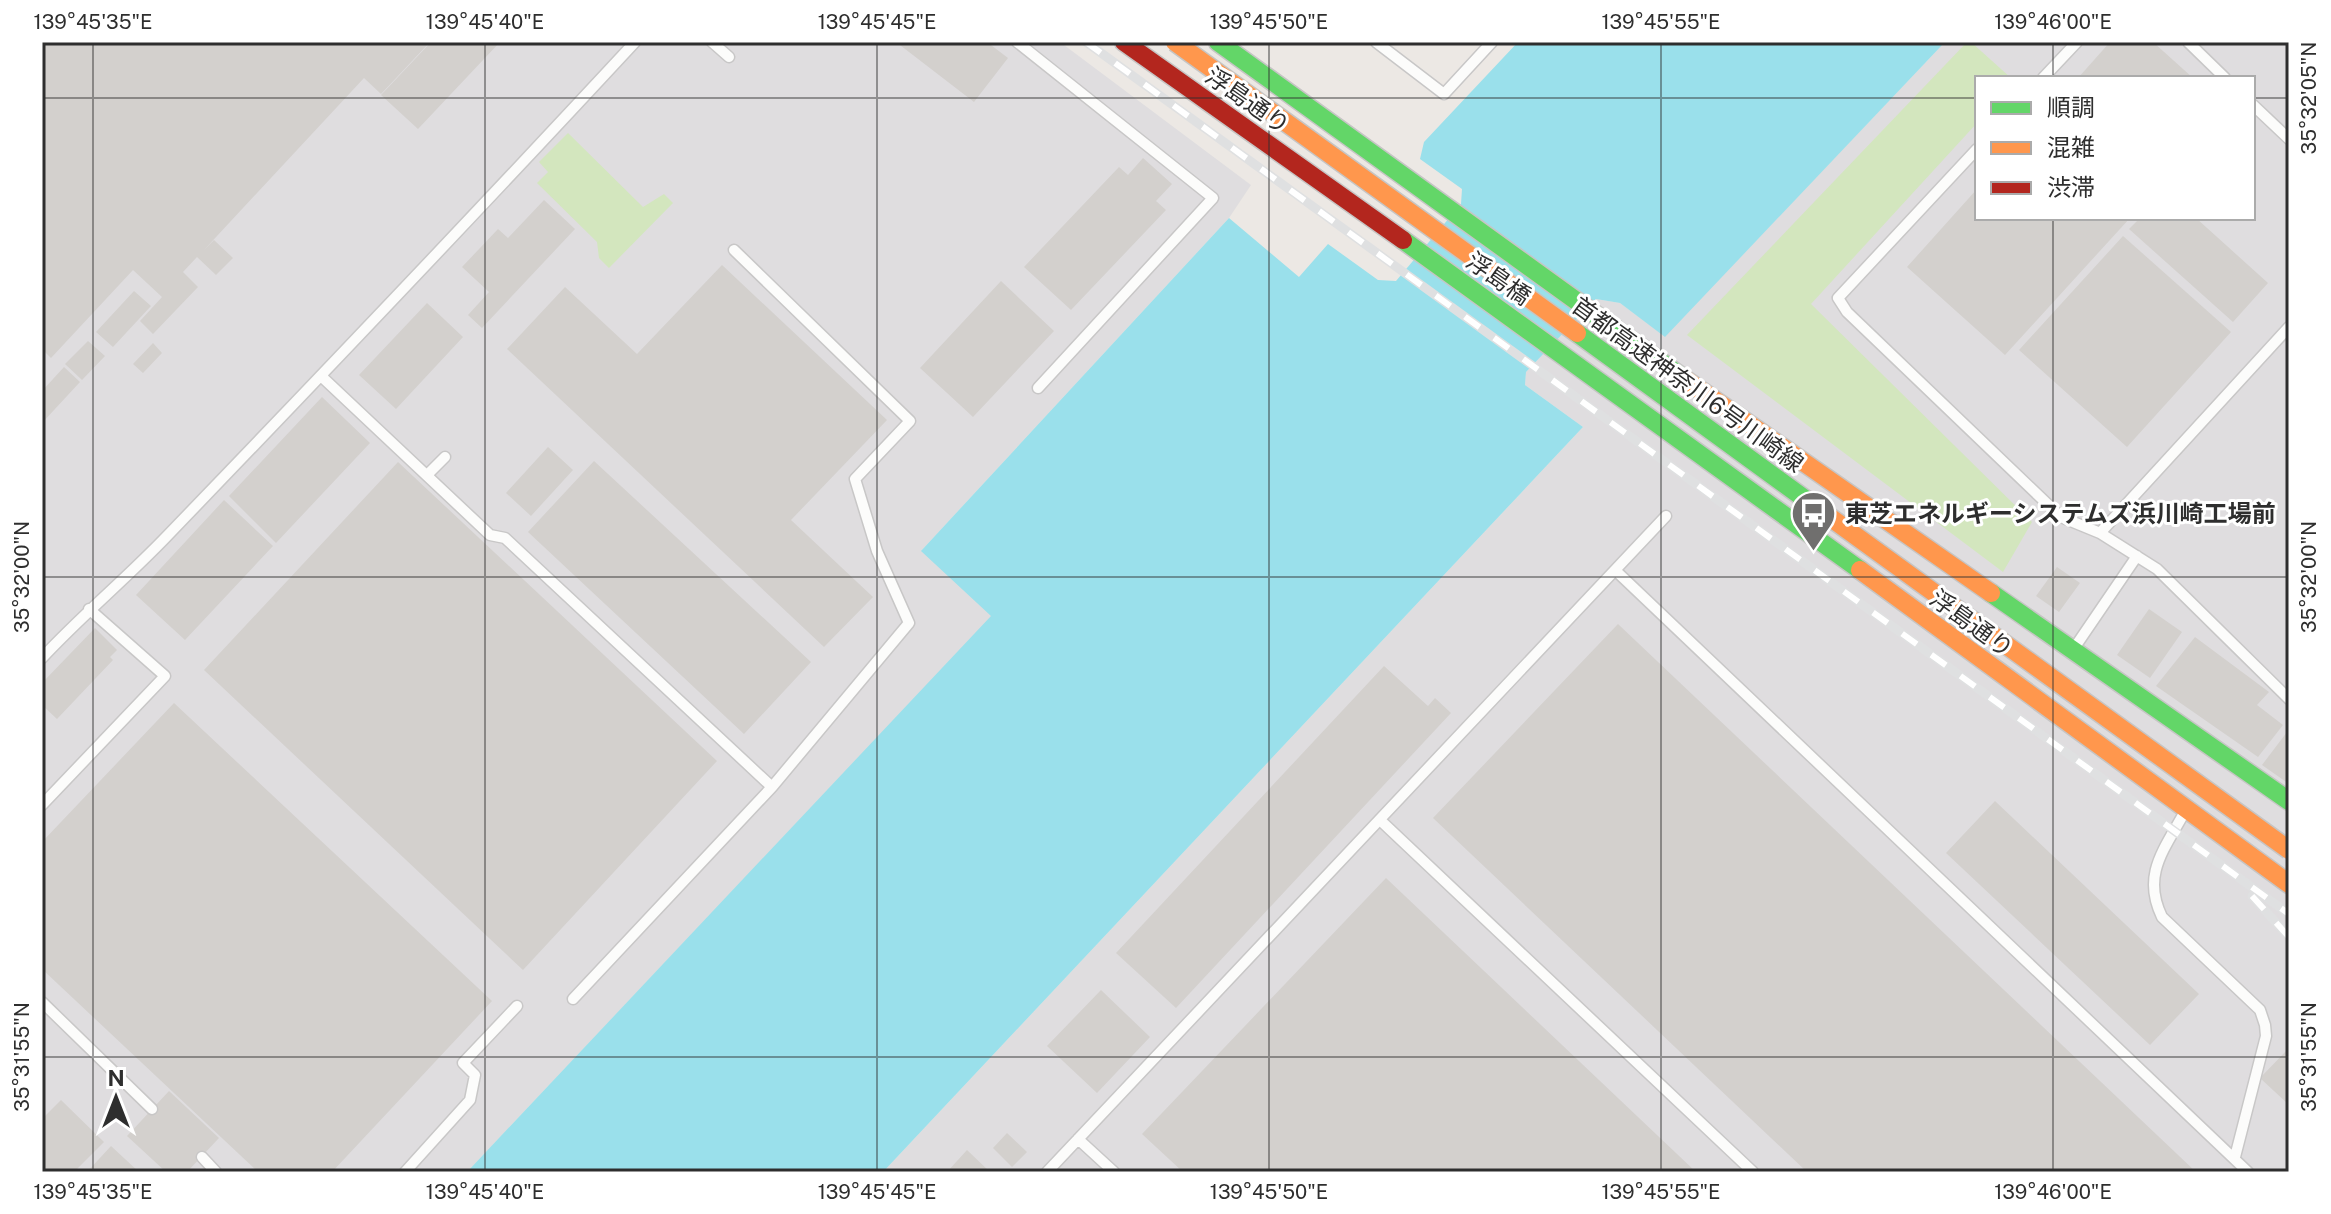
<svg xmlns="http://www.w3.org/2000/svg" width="2331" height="1214" font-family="'Public Sans','Noto Sans JP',sans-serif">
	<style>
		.industrial { fill: #dfdddf; fill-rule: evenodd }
		.green { fill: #d3e6be }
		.water { fill: #9ae0eb }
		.building { fill: #d3d0cd }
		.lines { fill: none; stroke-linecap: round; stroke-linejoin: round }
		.lane-casing { stroke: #c8c7c7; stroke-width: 13 }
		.fast-casing { stroke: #c6c5c4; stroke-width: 21 }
		.slow-casing { stroke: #c6c5c4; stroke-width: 21 }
		.jam-casing { stroke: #c6c5c4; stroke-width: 21 }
		.lane { stroke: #fcfcfb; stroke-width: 10 }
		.fast { stroke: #63d668; stroke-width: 18 }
		.slow { stroke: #ff974d; stroke-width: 18 }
		.jam { stroke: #b3261e; stroke-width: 18 }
		.rail-casing { stroke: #dfe0e1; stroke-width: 9 }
		.rail { stroke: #fff; stroke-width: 6; stroke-dasharray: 18; stroke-linecap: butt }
		.fast-bridge-casing { stroke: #c6c5c4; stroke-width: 21; stroke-linecap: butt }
		.slow-bridge-casing { stroke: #c6c5c4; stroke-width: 21; stroke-linecap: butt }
		.fast-bridge { stroke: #63d668; stroke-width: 18 }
		.slow-bridge { stroke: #ff974d; stroke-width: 18 }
		.ticks { fill: none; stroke: #2e2e2e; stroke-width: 2; stroke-opacity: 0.45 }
		.labels { text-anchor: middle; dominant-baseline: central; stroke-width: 6; stroke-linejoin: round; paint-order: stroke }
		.street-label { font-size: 24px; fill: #2e2e2e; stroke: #fff }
		.poi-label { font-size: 24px; font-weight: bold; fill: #2e2e2e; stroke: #fff; text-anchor: start }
		.neatline { fill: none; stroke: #2e2e2e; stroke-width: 3 }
		.ticks-label { font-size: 20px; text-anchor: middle; fill: #2e2e2e }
	</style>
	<rect width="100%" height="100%" fill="#ece8e4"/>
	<path class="industrial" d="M42 42H1060L1251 185 1229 218 922 550 992 616 467 1172H42Z
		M1945 42H2289V1172H883L1583 427 1525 385 1526 372 1596 299 1620 303 1665 336ZM1977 78H2253V218H1977Z"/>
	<path class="green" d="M1967 42H1971L2011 78H1977V123L1811 304 2032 522 2003 572 1687 335Z
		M568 133 643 207 664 194 673 203 609 268 599 258 597 242 537 183 548 172 539 162Z"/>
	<path class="water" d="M1518 42H1945L1665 337 1620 303 1596 299 1526 372 1525 385 1583 427 883 1172H467L991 616 921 551 1229 218 1299 277 1328 244 1378 280 1396 281 1461 204 1462 189 1420 159 1424 142Z"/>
	<path class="building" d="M42 42H430L381 94 364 78 204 250 214 240 233 258 216 275 197 257 183 272 198 287 153 334 140 321 162 297 133 270 51 358 42 349V66L44 64 42 62Z
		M431 42H500L418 129 381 95Z
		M896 42H987L1008 58 974 102Z
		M2110 42H2153L2193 78H2078Z
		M1143 158 1172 184 1156 201 1166 210 1071 310 1024 267 1119 167 1128 175Z
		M1977 189V218H2130L2005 355 1907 267Z
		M544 200 575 229 482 328 468 315 489 292 462 267 498 229 508 238Z
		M2140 218H2196L2268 283 2233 322 2129 229Z
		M2123 236 2231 332 2127 447 2019 350Z
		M722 265 887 420 791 520 873 597 824 647 507 349 565 287 637 354Z
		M1001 281 1054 331 973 417 920 368Z
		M134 291 151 306 113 347 96 332Z
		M427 303 463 337 396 409 359 375Z
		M88 341 105 356 82 380 65 364Z
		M153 343 162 353 143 373 133 364Z
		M64 367 80 382 42 423V391Z
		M322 397 370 443 276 543 229 496Z
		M548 447 573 470 531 516 506 493Z
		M594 461 811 662 744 734 528 532Z
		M398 462 717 761 523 970 204 670Z
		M224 500 273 546 185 640 136 595Z
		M2057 567 2080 583 2059 612 2036 596Z
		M2149 609 2182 632 2150 678 2117 655Z
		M1618 624 2196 1172H1807L1433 818Z
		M95 628 117 650 110 657 113 660 57 719 42 705V683Z
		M2195 637 2269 692 2257 705 2283 725 2258 757 2156 686Z
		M1384 666 1428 706 1435 698 1451 713 1176 1008 1116 953Z
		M174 703 492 1001 332 1172H258L42 969V842Z
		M2287 732 2289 733V784L2262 765Z
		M1995 801 2199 994 2150 1045 1946 853Z
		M1386 878 1696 1172H1183L1142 1134Z
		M1101 990 1150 1037 1097 1093 1047 1046Z
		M2289 1048V1105L2260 1078Z
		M169 1091 219 1138 187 1172H166L127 1136Z
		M61 1100 104 1142 74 1172H42V1119Z
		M1007 1133 1027 1152 1012 1167 993 1148Z
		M111 1146 139 1172H87Z
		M967 1150 990 1172H947Z"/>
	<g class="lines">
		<defs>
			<path id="lane" d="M712 42 729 57
				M1017 42 1213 198 1038 388
				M1376 42 1444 94 1492 42
				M2188 42 2225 78
				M2043 78 2077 42
				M2253 105 2289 139
				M1977 149 1838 298 1847 312 2061 517 2100 533 2157 569 2289 699
				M321 376 490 535 505 538 772 787 909 623 877 551 855 479 910 421 734 250
				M427 475 445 457
				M2100 533 2289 327
				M1615 570 2248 1172
				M2077 644 2137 556
				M42 658C82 615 127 578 168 535 325 372 481 208 635 42
				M42 805 165 676 89 609
				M2183 815C2163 851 2142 876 2162 917L2260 1010 2265 1025 2266 1036 2235 1157
				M1380 820 1753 1172
				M573 999 772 787
				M42 1002 152 1109
				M1078 1139 1114 1172
				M202 1157 216 1172
				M405 1172 470 1100 475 1075 463 1063 517 1006
				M1047 1172 1666 516"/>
			<path id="fast" d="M1218 42 1683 378
				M1403 240 1860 570
				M1991 593 2289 801"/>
			<path id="slow" d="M1683 378 1991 593
				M1860 570 2289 884"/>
			<path id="jam" d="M1124 42 1403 240"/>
		</defs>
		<use href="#lane" class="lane-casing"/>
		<use href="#fast" class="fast-casing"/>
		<use href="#slow" class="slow-casing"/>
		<use href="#jam" class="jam-casing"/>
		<use href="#lane" class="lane"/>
		<use href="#fast" class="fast"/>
		<use href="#slow" class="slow"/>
		<use href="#jam" class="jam"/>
		<defs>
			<path id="rail" d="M1086 42 2289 914
				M2252 896 2289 937"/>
		</defs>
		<use href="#rail" class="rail-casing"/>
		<use href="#rail" class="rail"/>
		<defs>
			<path id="fast-bridge" d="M1577 333 1820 510"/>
			<path id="slow-bridge" d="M1175 42 1577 333
				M1820 510 2289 850"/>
		</defs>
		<use href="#fast-bridge" class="fast-bridge-casing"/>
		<use href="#slow-bridge" class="slow-bridge-casing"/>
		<use href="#fast-bridge" class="fast-bridge"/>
		<use href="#slow-bridge" class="slow-bridge"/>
	</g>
	<path class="ticks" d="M93 42V1172M485 42V1172M877 42V1172M1269 42V1172M1661 42V1172M2053 42V78M42 98H1977M2253 98H2289M2053 218V1172M42 577H2289M42 1057H2289"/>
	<defs>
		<symbol id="bus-pin" viewBox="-11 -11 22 30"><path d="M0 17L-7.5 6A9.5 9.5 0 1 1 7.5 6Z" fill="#706f6e" stroke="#fff"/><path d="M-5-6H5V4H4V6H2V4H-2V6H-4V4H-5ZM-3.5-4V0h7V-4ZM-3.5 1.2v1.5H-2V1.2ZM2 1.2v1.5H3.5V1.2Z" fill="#fff"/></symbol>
	</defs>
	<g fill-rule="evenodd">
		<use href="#bus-pin" x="1788" y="488" width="51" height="69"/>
	</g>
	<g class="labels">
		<g class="street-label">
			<text transform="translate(1248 100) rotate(35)">浮島通り</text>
			<text transform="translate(1499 278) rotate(35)">浮島橋</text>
			<text transform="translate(1688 384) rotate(36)">首都高速神奈川6号川崎線</text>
			<text transform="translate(1972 623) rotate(36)">浮島通り</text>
		</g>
		<g class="poi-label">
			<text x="1845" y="513">東芝エネルギーシステムズ浜川崎工場前</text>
		</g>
	</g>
	<rect width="2331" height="1214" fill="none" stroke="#ffffff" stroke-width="88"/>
	<rect x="1975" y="76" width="280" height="144" fill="#ffffff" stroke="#ababab" stroke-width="2"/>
	<rect x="1991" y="102" width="40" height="12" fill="#63d668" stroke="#ababab" stroke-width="2"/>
	<text x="2047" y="116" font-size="24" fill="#2e2e2e">順調</text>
	<rect x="1991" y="142" width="40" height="12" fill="#ff974d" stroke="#ababab" stroke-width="2"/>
	<text x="2047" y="156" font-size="24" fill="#2e2e2e">混雑</text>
	<rect x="1991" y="182" width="40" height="12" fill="#b3261e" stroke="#ababab" stroke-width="2"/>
	<text x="2047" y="196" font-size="24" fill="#2e2e2e">渋滞</text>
	<g transform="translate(116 1098)" stroke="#ffffff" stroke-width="6" paint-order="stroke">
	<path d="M0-6L14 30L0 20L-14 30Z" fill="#2e2e2e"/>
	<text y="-12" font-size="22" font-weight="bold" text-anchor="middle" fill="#2e2e2e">N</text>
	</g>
	<rect x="44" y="44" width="2243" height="1126" class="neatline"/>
	<g class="ticks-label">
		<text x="93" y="29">139°45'35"E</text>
		<text x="485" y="29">139°45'40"E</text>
		<text x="877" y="29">139°45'45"E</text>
		<text x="1269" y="29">139°45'50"E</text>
		<text x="1661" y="29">139°45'55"E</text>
		<text x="2053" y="29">139°46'00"E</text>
		<text transform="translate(2309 98) rotate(-90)" y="7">35°32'05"N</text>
		<text transform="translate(22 577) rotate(-90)" y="7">35°32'00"N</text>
		<text transform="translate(2309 577) rotate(-90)" y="7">35°32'00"N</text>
		<text transform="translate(22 1057) rotate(-90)" y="7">35°31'55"N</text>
		<text transform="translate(2309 1057) rotate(-90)" y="7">35°31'55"N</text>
		<text x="93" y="1199">139°45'35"E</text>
		<text x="485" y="1199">139°45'40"E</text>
		<text x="877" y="1199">139°45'45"E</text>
		<text x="1269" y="1199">139°45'50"E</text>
		<text x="1661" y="1199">139°45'55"E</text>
		<text x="2053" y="1199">139°46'00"E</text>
	</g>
</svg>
